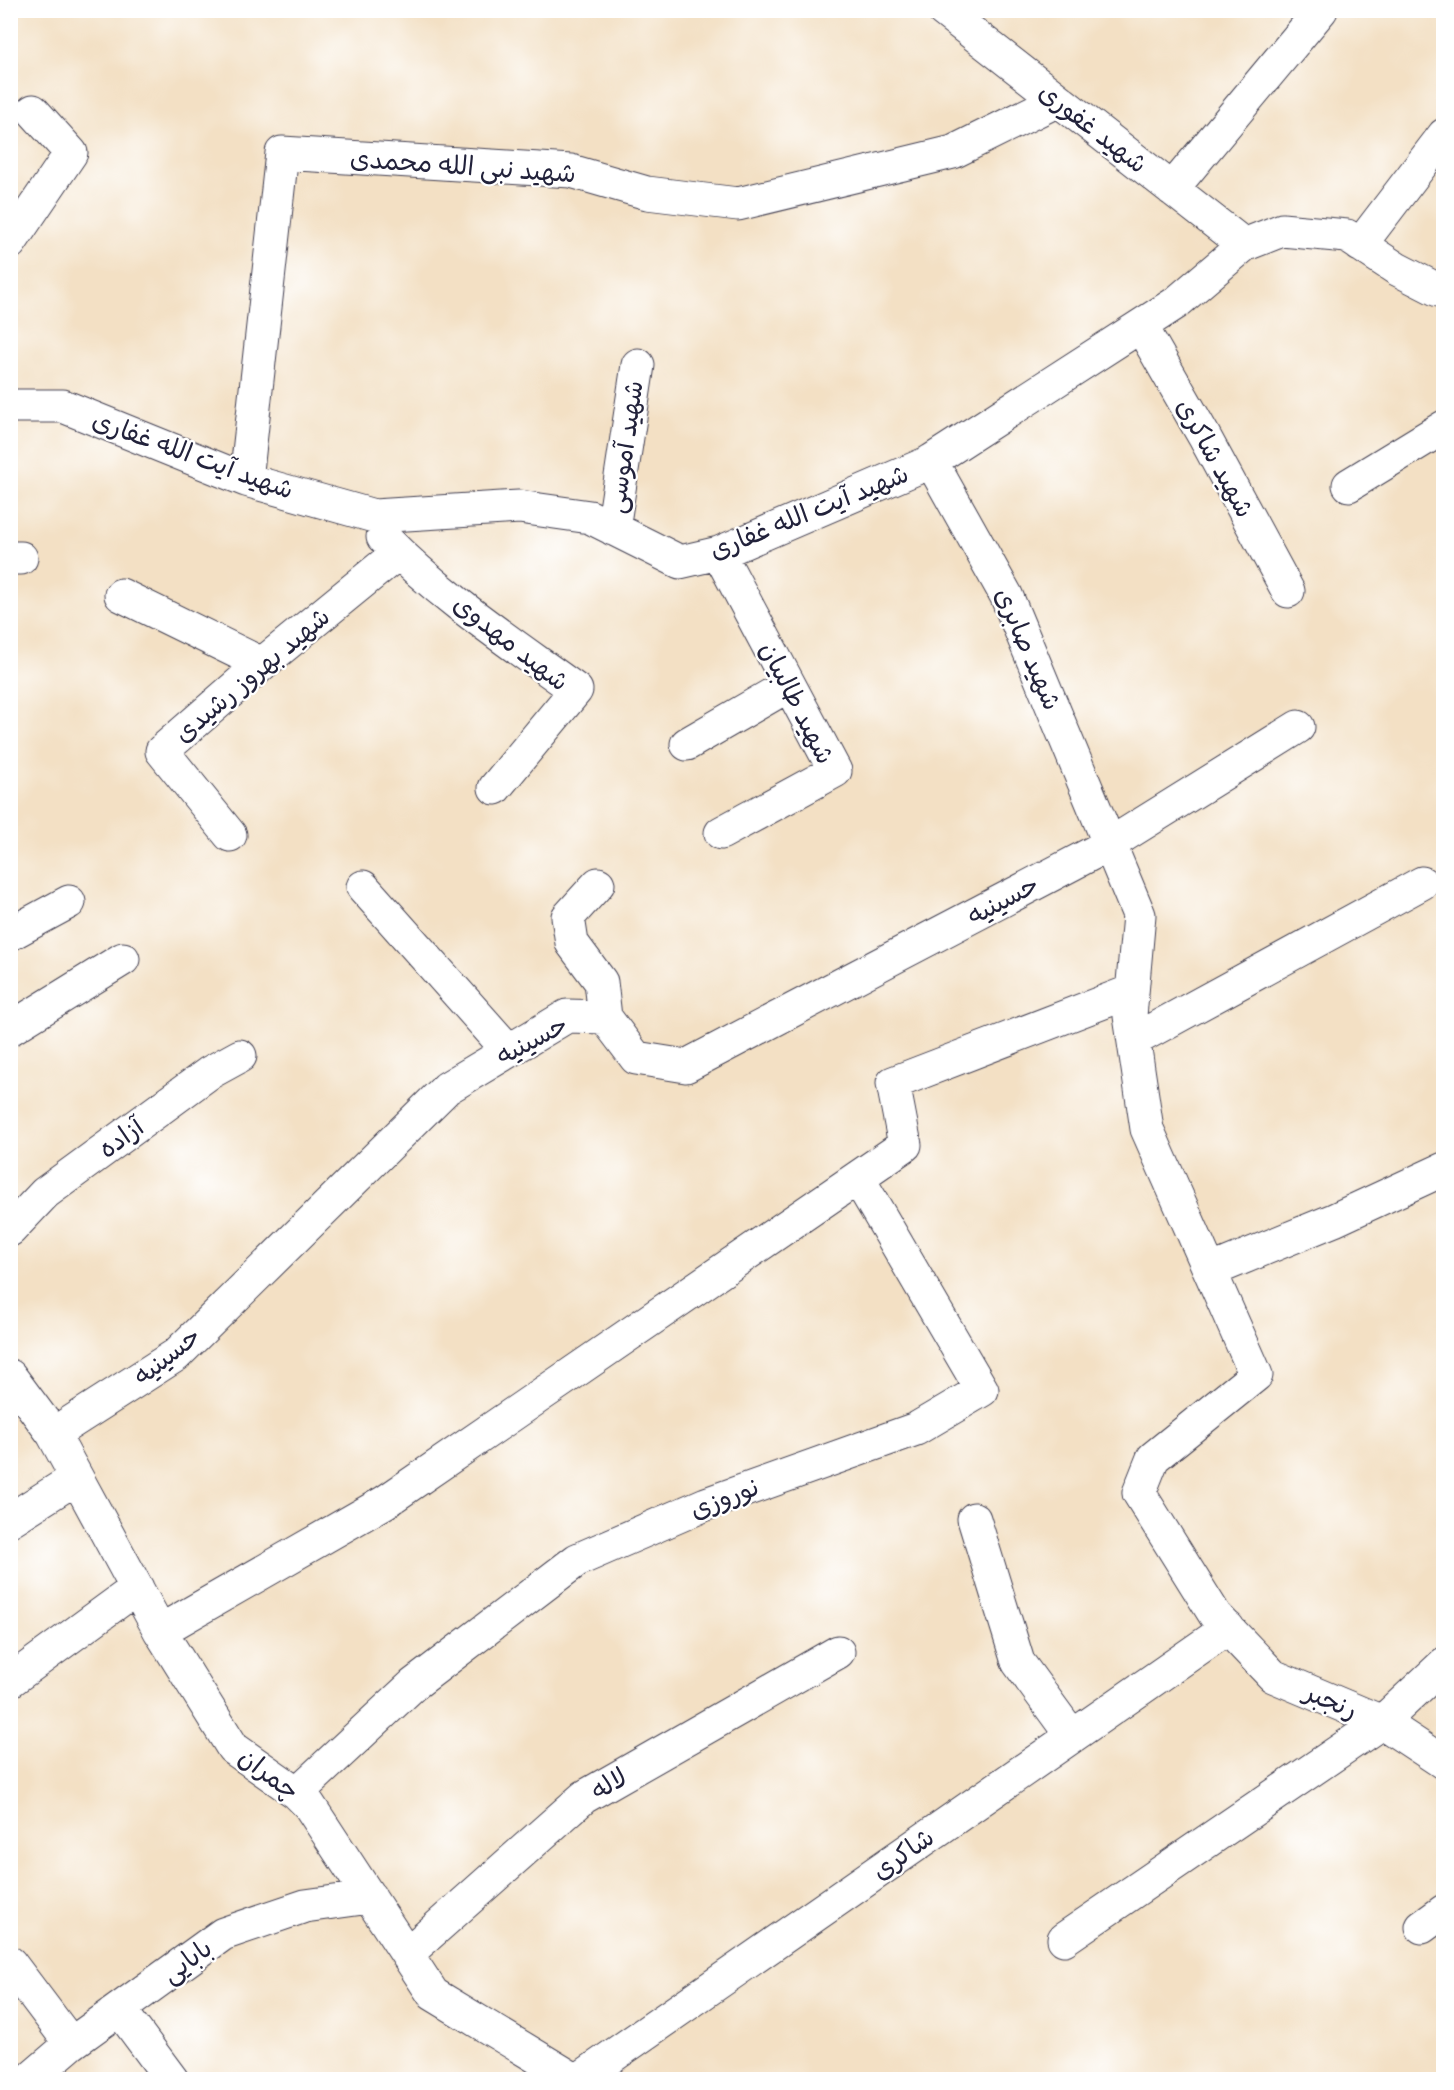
<svg xmlns="http://www.w3.org/2000/svg" width="1454" height="2090" font-family="Caveat,'Playpen Sans Arabic',sans-serif">
	<style>
		.lines { fill: none; stroke-linecap: round; stroke-linejoin: round }
		.minor-casing { stroke: #413e50; stroke-width: 35 }
		.minor { stroke: #fff; stroke-width: 33 }
		.labels { text-anchor: middle; dominant-baseline: central; stroke-width: 4.5; stroke-linejoin: round; paint-order: stroke }
		.street-label { font-size: 26px; fill: #22223b; stroke: #fff }
	</style>
	<rect width="100%" height="100%" fill="#fff"/>
	<filter id="ink" filterUnits="userSpaceOnUse"><feTurbulence type="fractalNoise" baseFrequency=".0167" numOctaves="2"/><feDisplacementMap in="SourceGraphic" scale="12" xChannelSelector="R" yChannelSelector="G"/><feConvolveMatrix kernelMatrix="1 2 1 2 8 2 1 2 1" color-interpolation-filters="sRGB"/></filter>
	<filter id="wash" filterUnits="userSpaceOnUse"><feTurbulence type="fractalNoise" baseFrequency=".008" numOctaves="4" result="noise"/><feDisplacementMap in="SourceGraphic" scale="24" xChannelSelector="R" yChannelSelector="G"/><feGaussianBlur stdDeviation="1.35" result="paint"/><feColorMatrix in="noise" values="0 0 0 0 0 0 0 0 0 0 0 0 0 0 0 0 0 1.4 0 .05"/><feComposite in="paint" operator="in"/></filter>
	<g filter="url(#wash)">
		<rect width="100%" height="100%" fill="#f3e0c4"/>
	</g>
	<g filter="url(#ink)">
		<g class="lines">
			<defs>
				<path id="minor" d="M943 10 1244 245
					M1172 189 1321 10
					M10 243 71 153 33 111
					M1360 245 1444 135
					M1141 326 1204 436 1288 591
					M10 406H63L246 480 374 516 519 507 590 517 680 562 719 553 928 463 1176 303 1244 245 1282 230 1347 236 1397 269 1438 290 1444 288
					M931 461 1006 595 1139 915 1130 1016 1147 1129 1256 1375 1153 1458 1139 1493 1215 1615 1273 1676 1382 1722 1444 1763
					M246 480 282 153 571 171 647 193 738 204 953 152 1058 100
					M1349 485 1444 427
					M613 529 638 365
					M383 537C440 596 510 642 576 690L495 788
					M719 553 835 771 721 833
					M10 558H21
					M121 595 262 664
					M687 744 789 685
					M230 835 162 751 262 664 398 553
					M598 884 568 917 572 943 601 982 605 1017
					M363 887 509 1051
					M10 934 69 902
					M10 1029 123 959
					M1134 1040 1422 883
					M10 1230 45 1193 209 1073 240 1056
					M1210 1271 1334 1220 1444 1169
					M10 1376 53 1434 160 1631 233 1748 297 1793 309 1805 433 1994 575 2080
					M53 1434 176 1355 447 1088 567 1016 605 1017 636 1058 686 1066 1110 844 1298 727
					M974 1519 1018 1662 1072 1736
					M10 1520 76 1478
					M160 1631 385 1502 905 1145 893 1083 1132 991
					M10 1681 137 1588
					M297 1793 413 1685 577 1560 706 1504 916 1429 982 1390 858 1178
					M1422 1927 1444 1911
					M1064 1939 1382 1722 1444 1664
					M407 1954 584 1797 838 1652
					M10 1963 71 2044
					M120 2010 172 2080
					M29 2080 71 2044 223 1934 305 1906 370 1897
					M578 2080 1228 1628"/>
			</defs>
			<use href="#minor" class="minor-casing"/>
			<use href="#minor" class="minor"/>
		</g>
	</g>
	<g class="labels">
		<g class="street-label">
			<text transform="translate(1093 128) rotate(38)">شهید غفوری</text>
			<text transform="translate(463 166) rotate(4)">شهید نبی الله محمدی</text>
			<text transform="translate(625 447) rotate(-82)">شهید آموسی</text>
			<text transform="translate(193 455) rotate(20)">شهید آیت الله غفاری</text>
			<text transform="translate(1215 458) rotate(61)">شهید شاکری</text>
			<text transform="translate(809 512) rotate(-22)">شهید آیت الله غفاری</text>
			<text transform="translate(511 643) rotate(38)">شهید مهدوی</text>
			<text transform="translate(1028 649) rotate(67)">شهید صابری</text>
			<text transform="translate(252 675) rotate(-40)">شهید بهروز رشیدی</text>
			<text transform="translate(797 703) rotate(63)">شهید طالبیان</text>
			<text transform="translate(1003 900) rotate(-28)">حسینیه</text>
			<text transform="translate(532 1040) rotate(-28)">حسینیه</text>
			<text transform="translate(121 1138) rotate(-36)">آزاده</text>
			<text transform="translate(167 1356) rotate(-38)">حسینیه</text>
			<text transform="translate(725 1498) rotate(-21)">نوروزی</text>
			<text transform="translate(1331 1701) rotate(23)">رنجبر</text>
			<text transform="translate(269 1774) rotate(37)">چمران</text>
			<text transform="translate(609 1784) rotate(-30)">لاله</text>
			<text transform="translate(903 1854) rotate(-35)">شاکری</text>
			<text transform="translate(187 1961) rotate(-36)">بابایی</text>
		</g>
	</g>
	<rect width="1454" height="2090" fill="none" stroke="#fff" stroke-width="36"/>
</svg>
